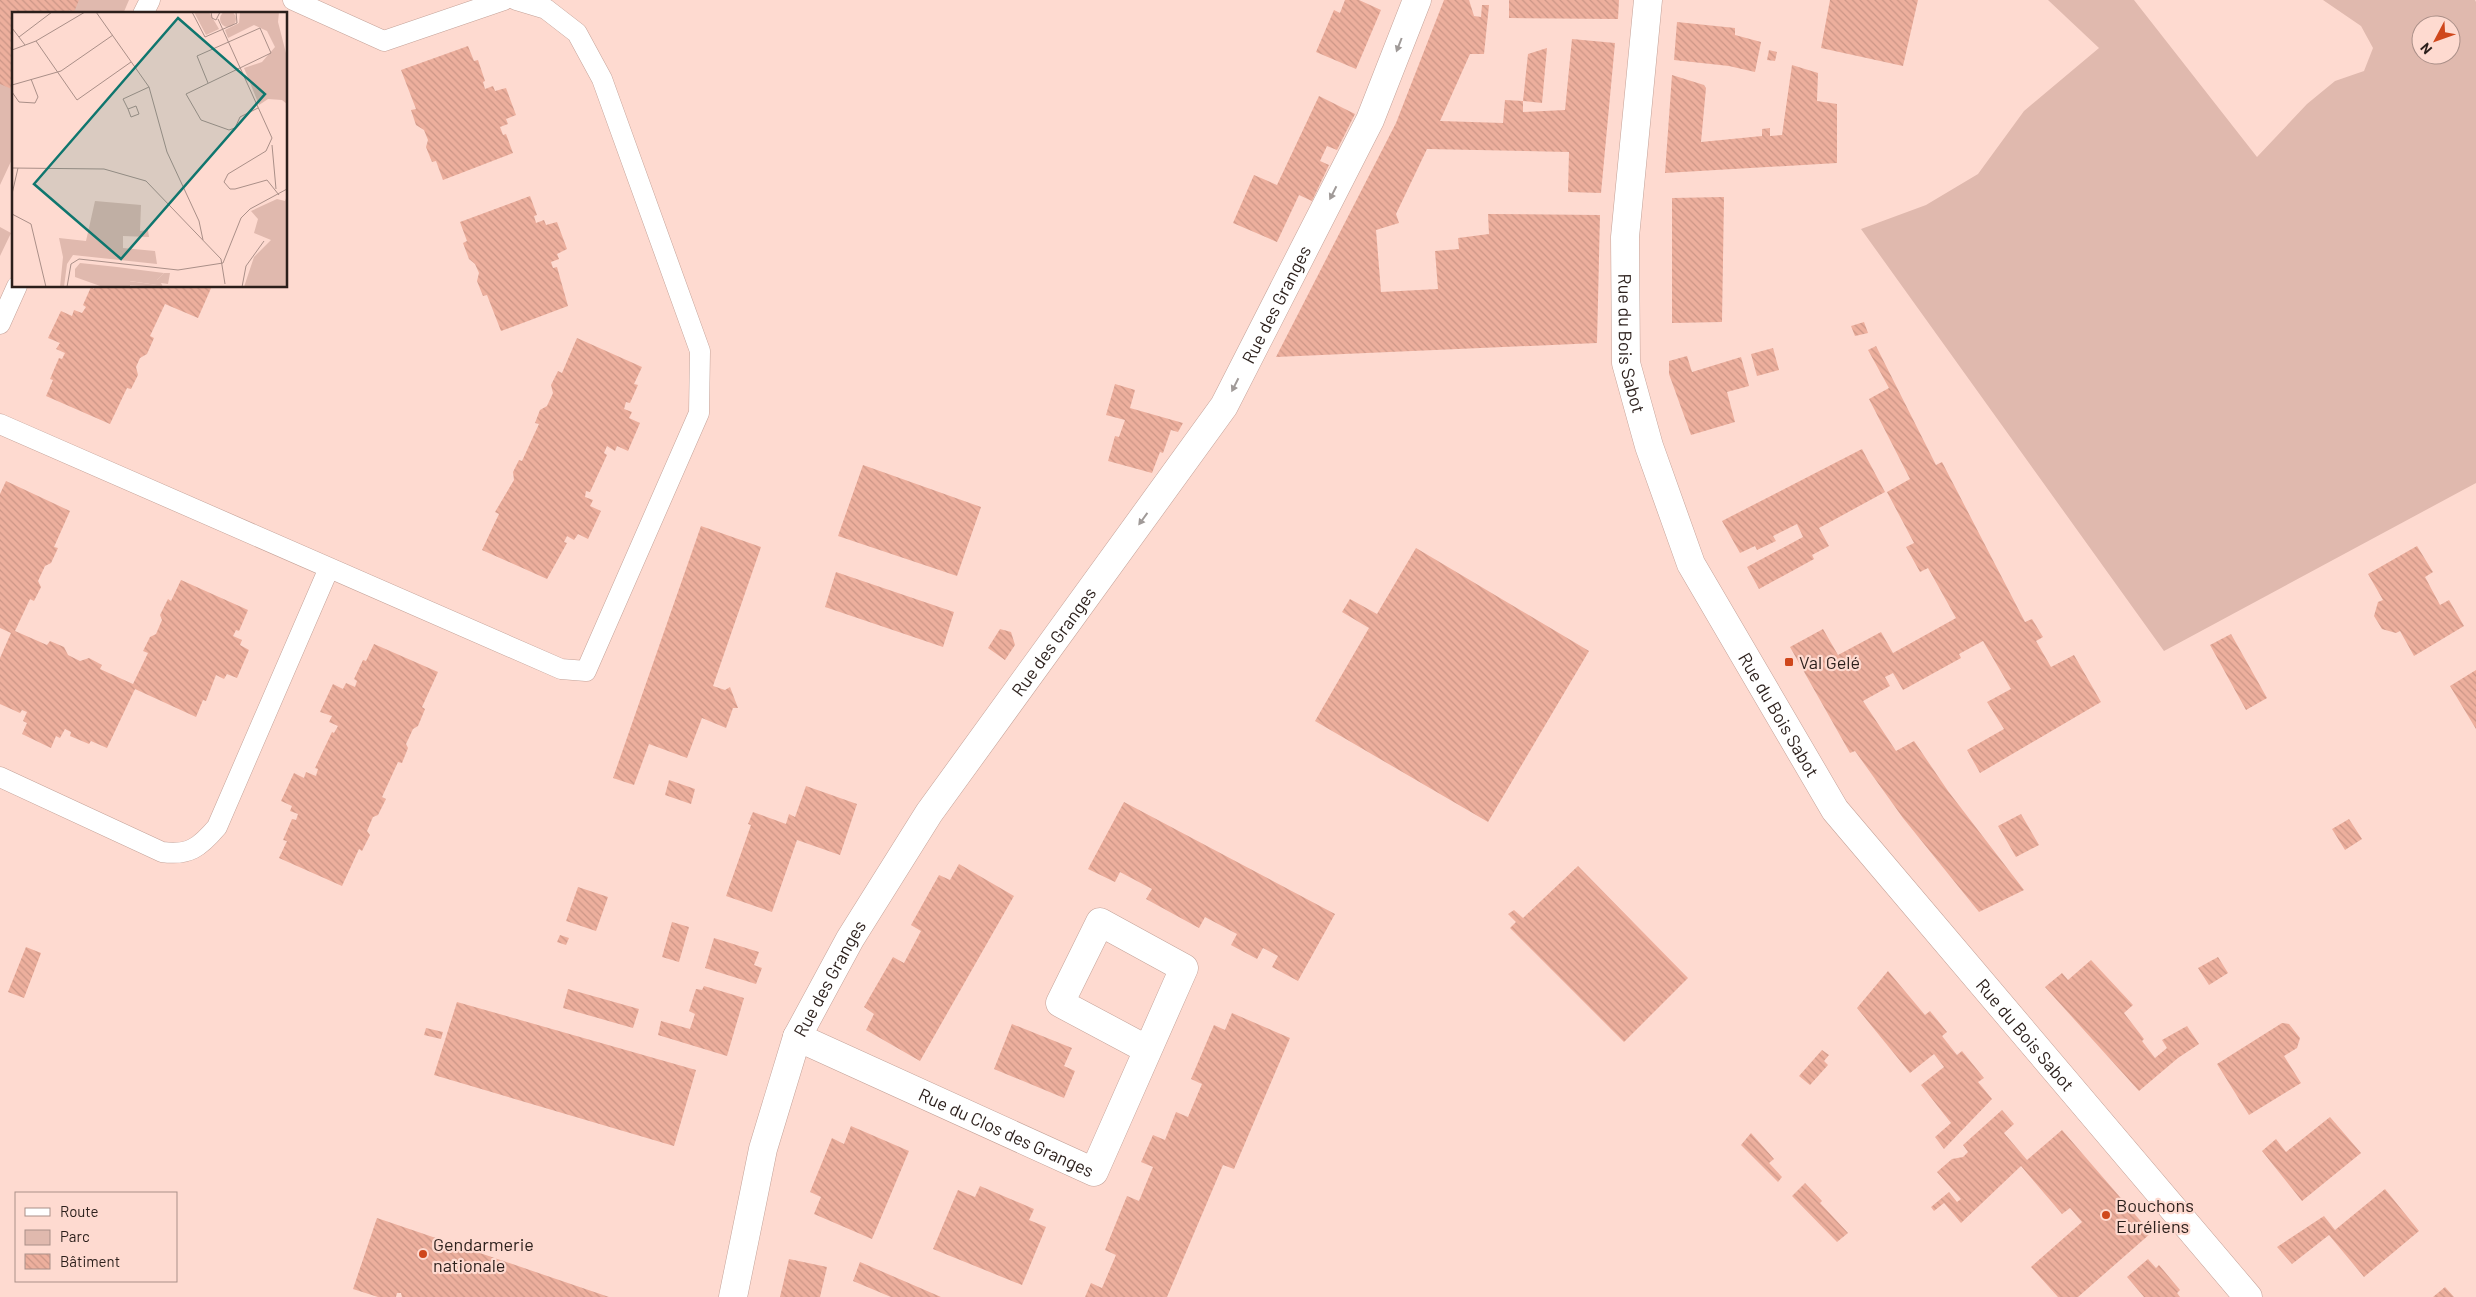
<svg xmlns="http://www.w3.org/2000/svg" width="2476" height="1297" font-family="Barlow,sans-serif">
	<style>
		.green { fill: #e0b9ae; fill-rule: evenodd }
		.building { fill: url(#building-back-hatch) }
		.lines { fill: none; stroke-linecap: round; stroke-linejoin: round }
		.service-casing { stroke: #c4a298; stroke-width: 21 }
		.minor-casing { stroke: #c4a298; stroke-width: 29 }
		.tertiary-casing { stroke: #c4a298; stroke-width: 29 }
		.secondary-casing { stroke: #c4a298; stroke-width: 29 }
		.service { stroke: #fff; stroke-width: 20 }
		.minor { stroke: #fff; stroke-width: 28 }
		.tertiary { stroke: #fff; stroke-width: 28 }
		.secondary { stroke: #fff; stroke-width: 28 }
		.oneway { fill: #a09a98 }
		.poi-dot { fill: #cf471c; stroke: #fedad0; stroke-width: 2 }
		.labels { text-anchor: middle; dominant-baseline: central; stroke-width: 4.5; stroke-linejoin: round; paint-order: stroke }
		.street-label { font-size: 18px; fill: #2b1f1b; stroke: #fedad0 }
		.poi-label { font-size: 18px; fill: #2b1f1b; stroke: #fedad0; text-anchor: start }
		.inset-road { fill: none; stroke: #aa8f88; stroke-width: 1 }
		.view { fill: #0f766e; fill-opacity: 0.15; stroke: #0f766e; stroke-width: 2.5 }
		.inset-edge { fill: none; stroke: #2b1f1b; stroke-width: 2.5 }
	</style>
	<defs>
		<pattern id="building-back-hatch" width="6" height="6" patternUnits="userSpaceOnUse" patternTransform="scale(1.25)"><rect width="6" height="6" fill="#edaf9d"/><path d="M-1 5l2 2M0 0l6 6M5-1l2 2" fill="none" stroke="#cb9687"/></pattern>
	</defs>
	<rect width="100%" height="100%" fill="#fedad0"/>
	<path class="green" d="M0 0H129L123 14H14V155L0 185Z
		M2048 0H2134L2257 157 2307 104 2335 81 2364 71 2373 48 2361 26 2323 0H2475L2476 2V483L2164 651 1861 229 1926 205 1978 174 2024 111 2099 48ZM2421 25H2451V55H2421Z
		M0 227 11 233 0 256Z"/>
	<path class="building" d="M0 0H79L74 12 69 10 68 14H14V90L0 84Z
		M1345 0H1359L1381 10 1356 69 1316 52 1334 10 1340 13Z
		M1444 0H1469L1474 16 1481 17 1482 5H1489L1484 54H1470L1440 121 1503 123 1505 100 1523 101 1528 54 1547 48 1542 103 1523 101V112L1565 110 1572 39 1615 43 1601 193 1568 192 1569 152 1427 149 1396 214 1399 223 1376 230 1381 292 1438 289 1435 251 1459 249 1458 238 1489 234 1488 214 1600 215 1597 343 1276 357 1396 123Z
		M1509 0H1619L1618 19 1509 18Z
		M1830 0H1918L1903 66 1821 48Z
		M1677 22 1735 28V35L1761 42 1755 72 1729 66 1674 60Z
		M468 46 474 61 478 60 485 81 483 82 485 89 493 86 495 91 506 88 516 115 506 119 508 124 500 127 503 135 506 134 513 153 443 180 436 161 432 162 426 147 428 140 424 130 416 125 411 110 416 109 401 70Z
		M1769 50 1777 52 1775 61 1767 60Z
		M1792 65 1818 73 1817 101 1837 104V163L1665 173 1672 75 1704 85 1706 88 1701 142 1762 136V129L1770 128V136L1782 135Z
		M1319 96 1355 114 1337 150 1327 146 1320 161 1329 165 1312 201 1299 195 1277 242 1233 223 1254 175 1277 185Z
		M530 196 537 215 534 216 536 223 544 220 546 225 557 222 567 249 557 254 559 259 551 262 553 268 557 267 568 306 501 331 487 295 483 296 477 281 479 273 475 264 469 259 463 243 467 241 460 222Z
		M1724 197 1722 322 1672 323V198Z
		M95 286H212L198 318 165 304 150 336 154 338 147 354 140 358 136 367 138 375 131 389 127 388 110 424 46 396 53 380 50 379 59 358 62 359 65 353 56 349 60 343 48 338 61 311 72 316 74 310 82 313 86 307 83 305 91 287 94 289Z
		M1864 322 1868 333 1855 336 1851 326Z
		M577 338 642 367 634 384 638 385 630 403 626 402 624 409 632 412 629 418 640 423 628 451 617 446 615 451 607 446 604 453 607 455 590 492 586 491 585 497 593 500 590 506 601 511 588 539 578 534 574 540 567 536 564 542 567 543 547 579 482 550 499 514 495 512 514 480 513 472 519 460 522 461 539 424 535 423 540 410 547 406 553 393 551 385 558 371 562 373Z
		M1876 346 1936 465 1942 462 2025 622 2032 619 2043 637 2036 641 2051 667 2074 655 2101 702 1980 773 1967 750 2004 729 1987 702 2011 689 1983 641 1959 654 1961 658 1903 690 1893 673 1885 677 1890 686 1863 701 1896 751 1914 741 1948 791 2024 890 1979 912 1903 818 1855 751 1850 753 1790 647 1823 629 1838 655 1881 632 1893 653 1956 618 1928 568 1920 572 1906 547 1914 543 1887 492 1910 479 1869 399 1889 388 1868 350Z
		M1773 348 1779 370 1757 376 1751 354Z
		M1687 356 1692 372 1741 357 1749 386 1727 392 1735 422 1691 435 1669 374V361Z
		M1115 384 1135 390 1130 408 1183 423 1178 432 1171 430 1163 453 1160 452 1152 473 1108 461 1115 436 1119 437 1125 420 1106 415Z
		M1862 449 1885 492 1819 528 1829 546 1812 555 1814 559 1759 589 1747 567 1803 537 1797 524 1773 536 1776 541 1757 550 1755 546 1740 553 1722 521Z
		M863 465 981 507 957 576 838 536Z
		M6 481 70 511 54 547 58 548 51 563 45 566 38 581 41 587 34 601 30 599 15 631 47 645 50 641 64 647 68 655 80 661 89 658 102 665 100 669 133 684 148 653 143 651 150 637 156 634 162 620 160 615 168 599 171 601 181 580 248 610 239 631 236 630 233 636 242 640 240 645 249 650 237 678 227 674 224 679 216 675 206 701 203 700 196 717 135 689 107 748 91 741 89 744 70 736 71 732 65 729 60 738 56 736 51 748 22 734 27 723 23 721 27 712 22 710 20 713 0 704V658L11 633 0 628V494Z
		M701 526 761 547 713 686 725 690 730 687 738 708H733L726 728 702 718 687 758 649 744 634 785 613 778Z
		M2417 546 2433 572 2425 577 2440 605 2449 600 2464 626 2414 656 2400 631 2396 633 2382 629 2374 616 2378 602 2383 600 2368 574Z
		M1416 548 1589 651 1488 822 1315 721 1369 628 1342 612 1350 599 1377 614Z
		M836 572 954 612 943 647 825 607Z
		M1000 629 1011 632 1015 645 1005 660 988 648Z
		M2231 634 2267 698 2246 710 2210 645Z
		M374 644 438 672 422 707 425 709 418 726 413 729 406 744 408 748 402 763 398 762 382 797 386 799 378 815 373 817 367 831 370 835 362 851 359 849 342 886 279 858 287 841 283 840 292 819 296 820 298 814 290 811 292 806 281 801 294 773 304 778 306 772 316 776 318 769 315 768 332 732 334 733 338 726 329 722 332 716 320 712 333 684 343 689 346 683 355 687 357 681 354 679 363 660 366 661Z
		M2476 670V729L2450 686Z
		M669 780 695 789 691 804 665 795Z
		M806 786 857 804 840 855 797 840 772 912 726 896 751 825 748 824 753 812 786 824 789 814 795 817Z
		M1124 802 1335 914 1298 981 1272 967 1278 956 1263 948 1257 959 1231 945 1237 934 1205 917 1199 928 1146 899 1152 889 1120 872 1115 882 1088 869Z
		M2021 814 2039 845 2016 857 1998 826Z
		M2349 819 2362 839 2345 850 2332 829Z
		M959 864 1014 896 920 1061 866 1030 874 1014 864 1007 893 957 904 963 921 931 911 925 939 875 950 880Z
		M1578 866 1688 978 1624 1042 1510 928 1516 922 1508 914 1514 910 1523 918Z
		M578 887 608 897 596 931 566 921Z
		M672 922 689 927 679 962 662 957Z
		M560 935 569 938 566 945 557 942Z
		M714 938 759 952 754 965 762 968 756 984 705 968Z
		M26 947 41 953 24 998 8 992Z
		M2218 957 2228 973 2209 985 2198 968Z
		M2091 960 2133 1005 2124 1013 2144 1039 2142 1041 2155 1058 2167 1048 2162 1040 2187 1026 2199 1044 2178 1058 2139 1091 2045 987 2062 973 2068 980Z
		M1888 971 1925 1015 1930 1011 1947 1032 1942 1036 1957 1055 1962 1051 1984 1078 1978 1082 1992 1099 1944 1149 1935 1137 1951 1123 1921 1085 1944 1067 1934 1054 1910 1073 1857 1008Z
		M704 986 744 998 727 1056 658 1035 661 1021 690 1029 695 1014 689 1011 696 989 702 990Z
		M568 989 639 1009 633 1028 563 1008Z
		M457 1002 696 1070 674 1146 434 1075Z
		M1232 1013 1290 1038 1234 1169 1223 1165 1167 1297H1085L1091 1283 1102 1288 1116 1255 1105 1250 1127 1196 1139 1201 1153 1167 1141 1162 1153 1135 1165 1140 1176 1112 1188 1117 1202 1084 1191 1079 1214 1025 1225 1030Z
		M2282 1023 2289 1024 2300 1038 2297 1048 2284 1056 2301 1083 2249 1115 2217 1064Z
		M1012 1024 1072 1048 1064 1066 1075 1071 1064 1098 994 1069Z
		M426 1028 443 1032 441 1039 424 1035Z
		M1822 1050 1829 1055 1824 1061 1828 1065 1810 1085 1799 1076Z
		M2002 1110 2014 1124 2004 1133 2027 1160 2062 1130 2151 1233 2078 1297H2058L2031 1267 2082 1222 2070 1208 2062 1214 2021 1166 1961 1223 1944 1203 1934 1211 1931 1207 1949 1192 1957 1202 1961 1199 1937 1172 1952 1159 1963 1157 1968 1152 1963 1145Z
		M2330 1117 2361 1153 2302 1201 2262 1151 2276 1139 2286 1152Z
		M851 1126 909 1151 872 1239 814 1214 821 1197 810 1192 832 1138 844 1144Z
		M1751 1133 1774 1159 1769 1163 1782 1177 1778 1182 1741 1145Z
		M1805 1183 1822 1201 1820 1203 1848 1233 1837 1242 1792 1196Z
		M980 1186 1034 1209 1029 1220 1046 1227 1022 1285 933 1249 958 1190 975 1197Z
		M2385 1189 2419 1231 2364 1277 2329 1235 2292 1264 2277 1247 2324 1216 2335 1230Z
		M377 1218 609 1297H402L401 1293H397L396 1297H378L353 1289Z
		M789 1259 827 1267 820 1297H780Z
		M2148 1259 2156 1268 2159 1265 2180 1290 2177 1293 2180 1297H2144L2127 1277Z
		M860 1262 941 1297H891L853 1281Z
		M2445 1287 2454 1297H2433Z"/>
	<g class="lines">
		<defs>
			<path id="service" d="M293 0 384 41 504 0
				M143 14 150 0
				M0 324 17 286
				M0 424 561 669 586 671 699 413 700 351 602 79 577 33 546 9 516 0
				M0 777 162 852C189 856 200 847 217 827L329 568"/>
			<g id="minor">
				<path id="s1" d="M797 1037 1094 1172 1184 968 1100 922 1060 1003 1148 1050"/>
			</g>
			<g id="tertiary">
				<path id="s2" d="M733 1297 763 1149 797 1037 850 939 929 813 1224 406 1370 120 1417 0"/>
			</g>
			<g id="secondary">
				<path id="s3" d="M1648 0 1625 237 1626 363 1649 446 1691 564 1835 810 2248 1297"/>
			</g>
		</defs>
		<use href="#service" class="service-casing"/>
		<use href="#minor" class="minor-casing"/>
		<use href="#tertiary" class="tertiary-casing"/>
		<use href="#secondary" class="secondary-casing"/>
		<use href="#service" class="service"/>
		<use href="#minor" class="minor"/>
		<use href="#tertiary" class="tertiary"/>
		<use href="#secondary" class="secondary"/>
	</g>
	<defs><path id="oneway-solid" d="M-6-.8H1V-3.2L6.5 0L1 3.2V.8H-6Z" transform="scale(1.25)"/></defs>
	<g class="oneway">
		<use href="#oneway-solid" transform="translate(1399 45) rotate(111)"/>
		<use href="#oneway-solid" transform="translate(1333 193) rotate(117)"/>
		<use href="#oneway-solid" transform="translate(1235 385) rotate(117)"/>
		<use href="#oneway-solid" transform="translate(1143 519) rotate(126)"/>
	</g>
	<g class="poi-dot">
		<rect x="1784" y="657" width="10" height="10" rx="2.5"/>
		<circle cx="2106" cy="1215" r="5"/>
		<circle cx="423" cy="1254" r="5"/>
	</g>
	<g class="labels">
		<g class="street-label">
			<text stroke="none"><textPath href="#s2" startOffset="1145">Rue des Granges</textPath></text>
			<text stroke="none"><textPath href="#s3" startOffset="345">Rue du Bois Sabot</textPath></text>
			<text stroke="none"><textPath href="#s2" startOffset="740">Rue des Granges</textPath></text>
			<text stroke="none"><textPath href="#s3" startOffset="750">Rue du Bois Sabot</textPath></text>
			<text stroke="none"><textPath href="#s2" startOffset="335">Rue des Granges</textPath></text>
			<text stroke="none"><textPath href="#s3" startOffset="1155">Rue du Bois Sabot</textPath></text>
			<text stroke="none"><textPath href="#s1" startOffset="230">Rue du Clos des Granges</textPath></text>
		</g>
		<g class="poi-label">
			<text x="1799" y="662">Val Gelé</text>
			<text x="2116" y="1205">Bouchons<tspan x="2116" dy="21">Euréliens</tspan></text>
			<text x="433" y="1244">Gendarmerie<tspan x="433" dy="21">nationale</tspan></text>
		</g>
	</g>
	<g transform="translate(12 12)">
		<rect width="275" height="275" fill="#fedad0"/>
		<path d="M208 7a8 8 0 1 1 16 0a8 8 0 1 1-16 0ZM182 0H197L207 17 194 23ZM228 0H267L266 10 275 45V92L270 88 256 87 247 93 232 56 250 50 263 35 255 19 242 13 216 26 213 18 227 11ZM275 184V275H232L242 245 259 228 242 221 246 207 239 199 265 187 273 189ZM83 189 129 193 128 219 136 218 137 225 111 224V236L143 239 145 252 61 243 55 252 52 275H48L51 245 47 226 74 229ZM68 251 105 255 152 261 145 268V273L118 269V275H91L63 265V257Z" fill="#e0b9ae"/>
		<path d="M152 261H158L156 272 149 271 151 275 117 273V269L145 273V268Z" fill="#e0b9ae"/>
		<path class="inset-road" d="M84 0 137 75 155 140 187 209 191 228M180 0 193 25 225 11 224 0M199 0 200 6 204 8 208 0M206 7 260 126 254 139 216 162 212 170 218 177H223L255 168 267 183M0 16 13 33M7 25 40 0M24 29 65 88 119 50M0 38 24 29 73 0M196 71 185 44 248 16 259 41 174 82 189 108 217 118 223 116 228 105 246 96M0 73 49 59 101 23M0 80 7 90 23 91 26 85 19 67M116 97 124 94 127 102 119 105 116 97 111 87 137 75M260 133 264 177M0 156 92 157 134 169 209 247 213 272M0 182 6 156M0 202 19 212 34 275M211 251 229 206 238 197 275 177M55 275 59 252 67 247 166 258 211 251M230 275 234 254 252 229"/>
		<path class="view" d="M166 6 253 82 109 247 22 172Z"/>
		<rect width="275" height="275" class="inset-edge"/>
	</g>
	<rect x="15" y="1192" width="162" height="90" fill="#fedad0" stroke="#aa8f88"/>
	<rect x="25" y="1208" width="25" height="8" fill="#ffffff" stroke="#aa8f88"/>
	<text x="60" y="1217" font-size="15" fill="#2b1f1b">Route</text>
	<rect x="25" y="1230" width="25" height="15" fill="#e0b9ae" stroke="#aa8f88"/>
	<text x="60" y="1242" font-size="15" fill="#2b1f1b">Parc</text>
	<rect x="25" y="1254" width="25" height="15" fill="url(#building-back-hatch)" stroke="#aa8f88"/>
	<text x="60" y="1267" font-size="15" fill="#2b1f1b">Bâtiment</text>
	<g transform="translate(2436 40) rotate(229)"><circle r="24" fill="#fedad0" stroke="#aa8f88"/>
	<path d="M0-4L9 19L0 12L-9 19Z" fill="#cf471c"/>
	<text y="-8" font-size="14" font-weight="bold" text-anchor="middle" fill="#2b1f1b">N</text>
	</g>
</svg>
